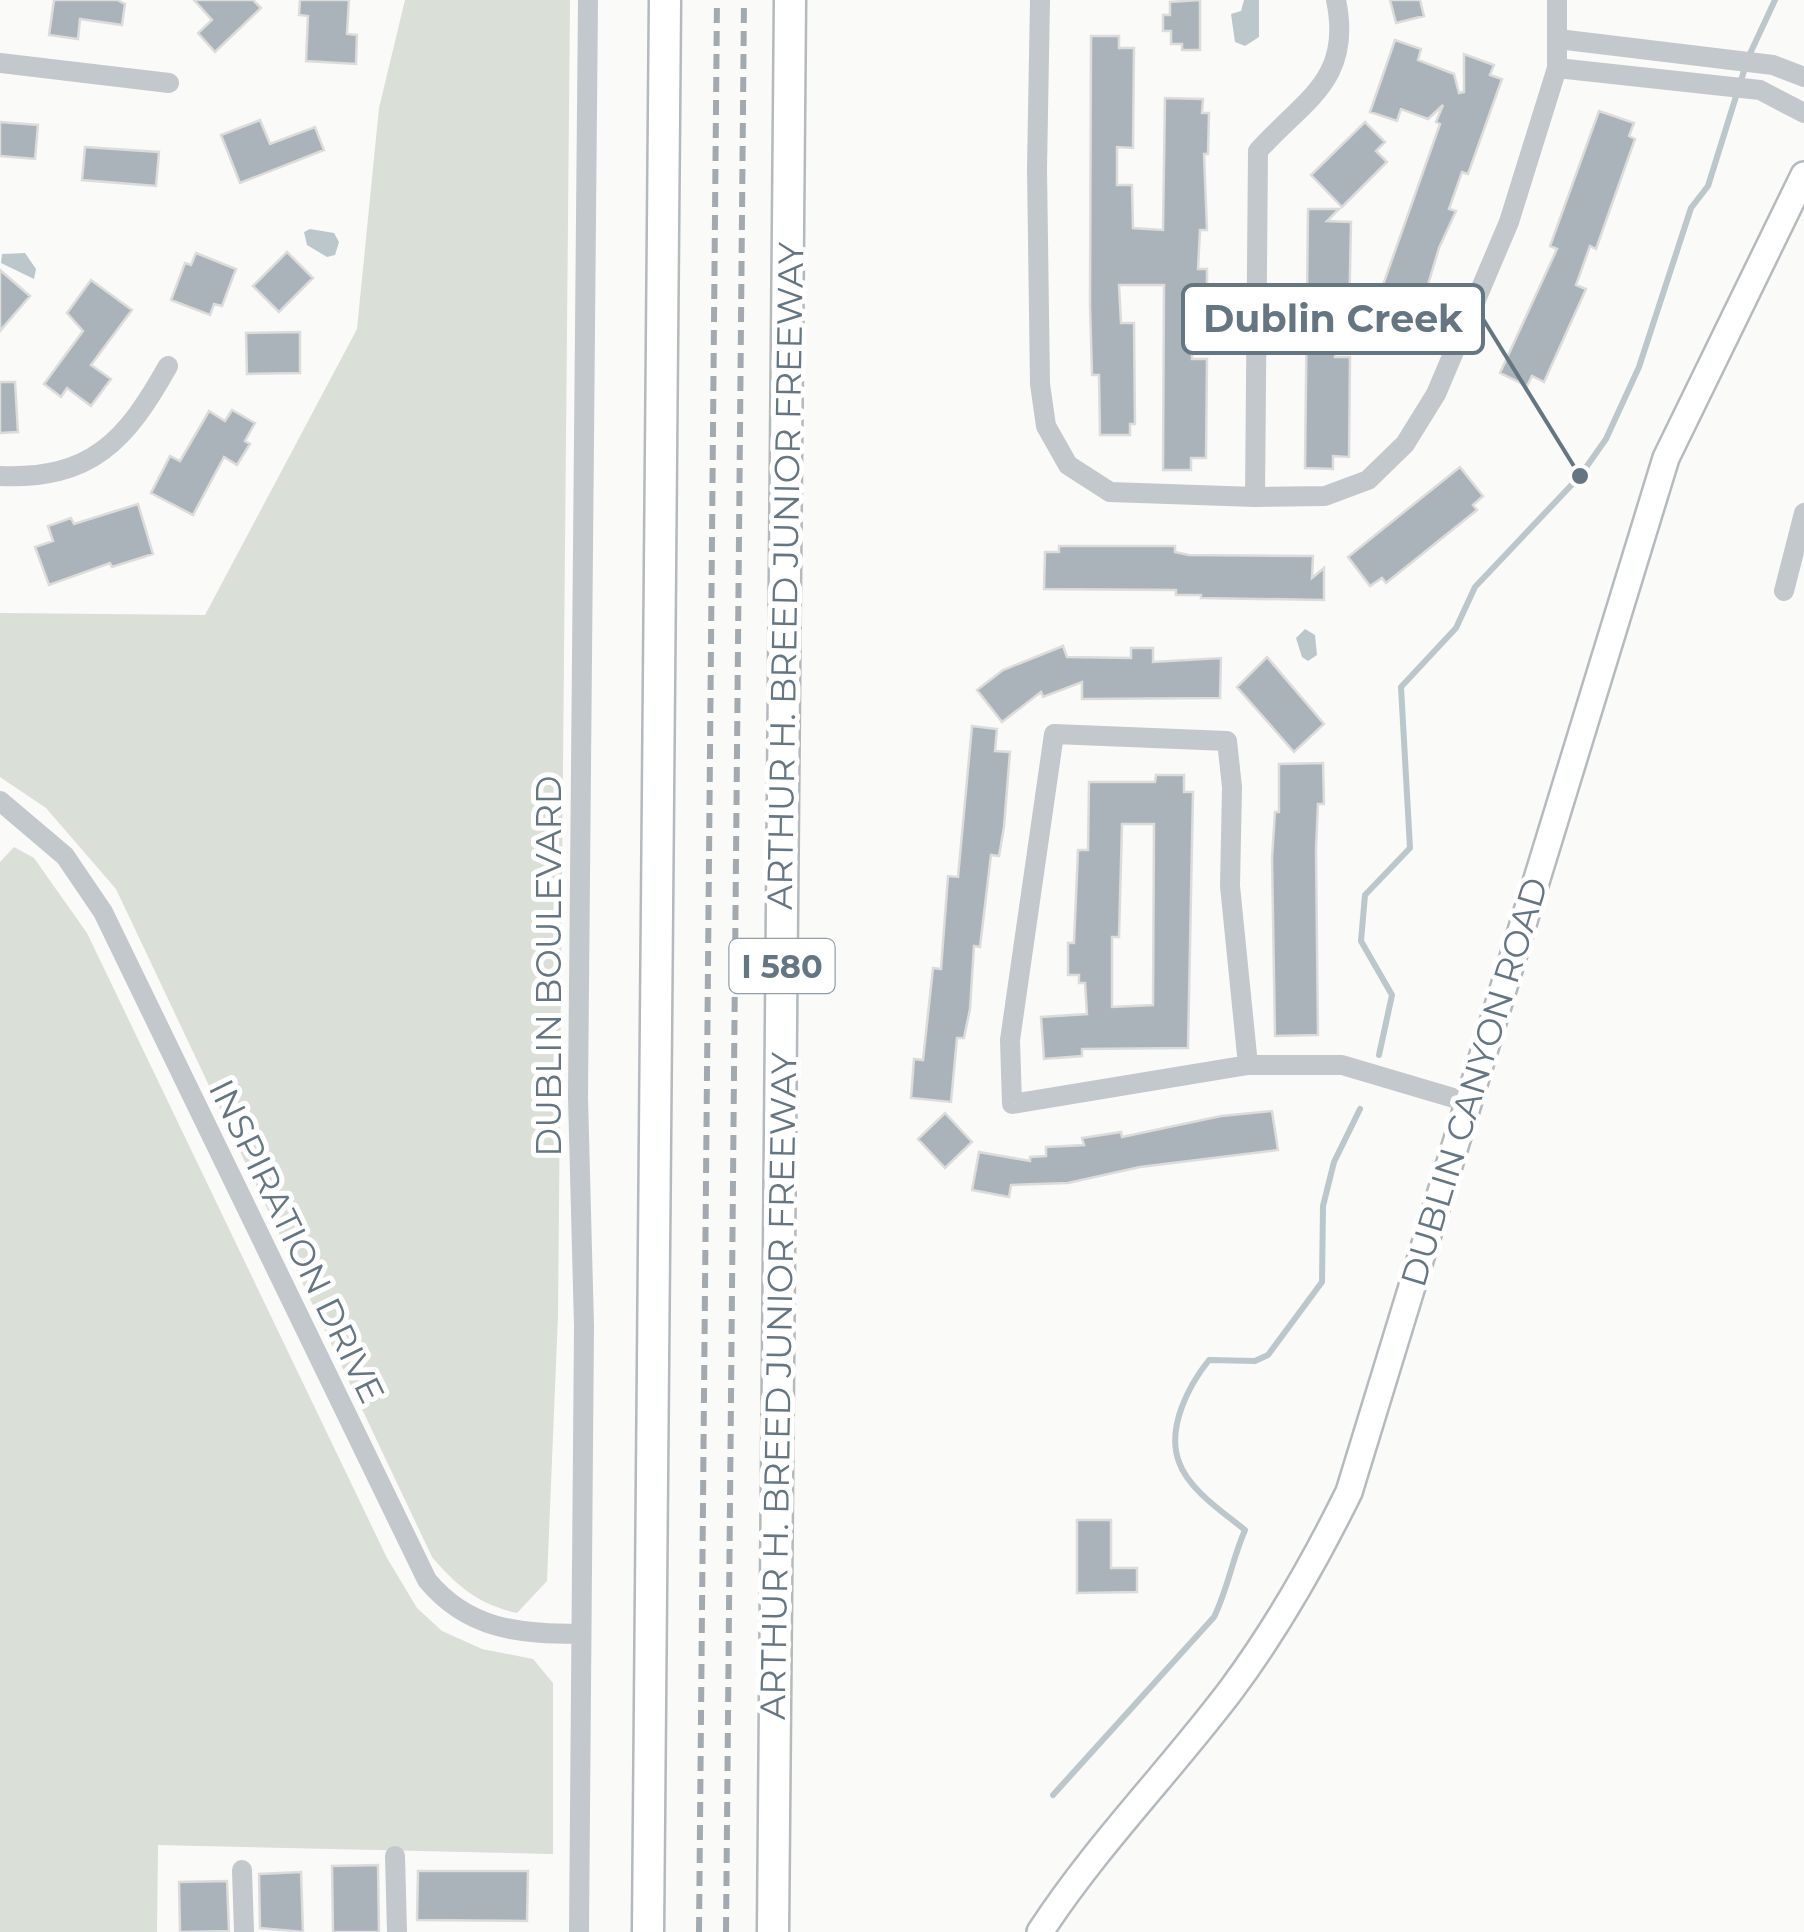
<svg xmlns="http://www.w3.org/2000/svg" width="1804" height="1932" font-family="Montserrat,sans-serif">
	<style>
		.green { fill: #dadfd7 }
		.water { fill: #bbc7cb }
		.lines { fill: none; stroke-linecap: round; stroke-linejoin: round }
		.stream { stroke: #bbc7cb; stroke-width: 6 }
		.building { fill: #aab3b9; stroke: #dcdcda; stroke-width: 2.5; fill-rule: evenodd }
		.major-casing { stroke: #b5babe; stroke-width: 30 }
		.highway-casing { stroke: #b4b9bd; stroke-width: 35 }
		.minor { stroke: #c3c8cc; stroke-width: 20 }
		.major { stroke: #fff; stroke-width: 25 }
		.highway { stroke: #fff; stroke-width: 30 }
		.rail { stroke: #a2aab0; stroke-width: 6; stroke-dasharray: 15 8; stroke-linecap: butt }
		.labels { text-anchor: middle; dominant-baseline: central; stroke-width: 10; stroke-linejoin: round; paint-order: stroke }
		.shield { fill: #fff; stroke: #939fa8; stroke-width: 2.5 }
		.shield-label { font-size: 32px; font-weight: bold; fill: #657683 }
		.street-label { font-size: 35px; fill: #657683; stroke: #fff }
		.leader { fill: none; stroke: #657683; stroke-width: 4 }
		.callout-dot { fill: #657683; stroke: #fff; stroke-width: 4 }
		.callout { fill: #fff; stroke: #657683; stroke-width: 4 }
		.callout-label { font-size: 38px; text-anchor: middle; font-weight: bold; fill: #657683 }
	</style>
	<rect width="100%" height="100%" fill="#fafaf8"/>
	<path class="green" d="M405 0H570L558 1315 547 1581 517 1613C478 1604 458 1587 432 1557L116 889 46 808 0 777V613L205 615 357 329 379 108Z
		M14 847 34 858 87 933 387 1558 417 1608 442 1631 482 1649 533 1659 553 1683V1854L158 1845 157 1932H0V862Z"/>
	<path class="water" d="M1244 0H1259V37L1245 46 1235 42 1231 14 1241 11Z
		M310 229 334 233 339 242 335 255 327 257 307 245 304 232Z
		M25 253 36 269 34 279 1 263 2 254Z
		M1305 629 1315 635 1317 655 1308 661 1302 657 1296 638Z"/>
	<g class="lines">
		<path class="stream" d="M1379 1055 1392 995 1361 941 1365 895 1410 848 1401 687 1456 628 1475 587 1580 476 1606 439 1639 367 1691 208 1708 186 1748 58 1775 0
			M1053 1795 1214 1617C1228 1588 1232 1560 1245 1530 1224 1513 1188 1489 1179 1462 1166 1428 1189 1385 1209 1360L1255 1361 1268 1355 1322 1282 1323 1206 1334 1162 1360 1109"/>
	</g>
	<path class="building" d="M54 0H117L125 4 122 25 80 19 78 39 49 35Z
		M194 0H253L261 8 215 52 198 33 212 20Z
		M300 0H349L347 34 357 35 356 64 306 61 308 16 299 15Z
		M1200 0V50H1182V44H1171V31H1163V15H1170V2Z
		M1390 0H1420L1424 16 1396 23Z
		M1091 36H1119V48H1134L1133 148 1117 147V185H1132L1133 228 1163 230 1165 98 1203 99 1202 113H1209L1208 154H1204L1207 230H1200L1198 269H1207V321L1192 320V359H1207L1206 458H1191V470H1163L1164 285H1119L1121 323H1134L1135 424H1130V435H1100L1099 375H1092L1090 305Z
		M1395 40 1421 49 1418 60 1454 74 1459 93 1464 92V54L1494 65 1490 75 1502 79 1468 174 1462 172 1449 209 1456 211 1439 248 1417 321 1411 319 1406 332 1371 319 1440 124 1436 122 1443 105 1428 119 1401 109 1397 121 1370 112Z
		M1599 111 1634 123 1629 136 1635 139 1596 249 1590 246 1576 285 1586 289 1544 382 1532 376 1527 386 1500 373 1557 249 1550 246Z
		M260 120 270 144 315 127 324 150 240 183 221 135Z
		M0 122 38 125 35 159 0 156Z
		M1365 122 1385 142 1376 151 1387 162 1342 207 1311 175Z
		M85 147 159 152 156 186 82 180Z
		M1308 209H1339L1327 221 1351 222 1349 321H1335V357H1350L1349 457 1333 456V469L1305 468Z
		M287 252 313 278 279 312 253 286Z
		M196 253 236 269 222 306 214 304 210 315 171 300 185 263 191 265Z
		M0 270 30 296 0 331Z
		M91 280 132 310 91 365 111 379 91 406 67 388 61 397 44 384 83 331 67 313Z
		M300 332V373L247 374 246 333Z
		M0 382H15L18 432 0 433Z
		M232 410 255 423 245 441 250 444 237 465 224 457 193 515 151 493 170 456 180 461 209 411 225 421Z
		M1460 467 1483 496 1473 505 1477 510 1386 583 1382 578 1370 586 1348 557Z
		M138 504 153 554 112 567 110 563 49 585 35 547 53 541 48 526 71 518 74 524Z
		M1059 546H1175V552L1189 555 1313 556 1312 578 1324 568V600L1201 598V595H1176V590L1044 589 1045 552H1059Z
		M1063 646 1067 657 1131 658V648H1153V662L1221 658 1220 698 1082 699V682L1043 697 1041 692 1002 722 977 690 1003 670Z
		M1267 657 1324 724 1294 752 1237 687Z
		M972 726 997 729 995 751 1010 752 1004 827 999 856 991 855 980 947 974 946 970 1009 964 1038H957L951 1102 911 1098 914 1059 923 1060 933 968 941 969 948 876 958 877Z
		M1323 763 1324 804H1318L1316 850 1318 1035 1275 1036 1272 858 1275 812H1279V764Z
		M1156 775H1184V792H1193L1188 1048 1082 1049V1056L1044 1059 1041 1017 1087 1014 1085 983H1079V975H1068V943H1074L1078 850H1088L1089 782H1155ZM1122 824H1154L1153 1005 1112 1007V937H1119Z
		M1272 1111 1278 1150 1140 1167 1068 1183 1011 1185 1009 1197 972 1190 979 1152 1030 1161V1157L1046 1156V1147L1084 1145 1082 1138 1121 1132 1122 1137 1221 1116Z
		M945 1113 972 1142 945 1168 918 1139Z
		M1077 1520H1111V1568H1137V1592L1077 1593Z
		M378 1865 379 1932H333L332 1866Z
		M418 1871H528L527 1921 417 1920Z
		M301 1872 303 1932 260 1928 259 1874Z
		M227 1881 229 1931 180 1932 179 1882Z"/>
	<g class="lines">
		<defs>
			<path id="major" d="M1040 1932C1096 1846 1169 1772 1231 1690 1277 1628 1315 1561 1349 1492L1666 458 1804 175"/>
			<path id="highway" d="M648 1932 665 0
				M773 1932 790 0"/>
		</defs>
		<use href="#major" class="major-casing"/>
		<use href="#highway" class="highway-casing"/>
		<path class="minor" d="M1040 0 1037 169 1040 384 1046 426 1068 465 1110 492 1255 497 1325 496 1368 480 1405 444 1436 394 1509 222 1557 68V0
			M1558 39 1773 65 1804 77
			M0 63 169 83
			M1557 68 1760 90 1804 113
			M0 476C91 480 126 441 168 366
			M1255 497 1258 151C1303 100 1353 81 1336 0
			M1784 591 1804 513
			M0 801 65 856 103 912 427 1580C468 1630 520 1634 580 1634
			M1248 1065 1230 886 1232 787 1227 741 1054 734 1010 1040 1012 1104 1248 1065H1342L1467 1102
			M395 1856 397 1932
			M242 1870 244 1932
			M579 1932 584 1326 578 1097 588 0"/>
		<use href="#major" class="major"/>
		<use href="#highway" class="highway"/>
		<path class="rail" d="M699 1932 717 0
			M726 1932 744 0"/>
	</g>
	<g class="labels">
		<rect class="shield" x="729.5" y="939" width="105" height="54" rx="8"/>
		<g class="shield-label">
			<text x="782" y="966">I 580</text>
		</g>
		<g class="street-label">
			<text transform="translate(785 576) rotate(-89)">ARTHUR H. BREED JUNIOR FREEWAY</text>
			<text transform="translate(548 966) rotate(-90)">DUBLIN BOULEVARD</text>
			<text transform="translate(1474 1082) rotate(-73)">DUBLIN CANYON ROAD</text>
			<text transform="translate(297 1241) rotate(64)">INSPIRATION DRIVE</text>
			<text transform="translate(778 1386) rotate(-89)">ARTHUR H. BREED JUNIOR FREEWAY</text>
		</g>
	</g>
	<path class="leader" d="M1580 476L1483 319"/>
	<circle class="callout-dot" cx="1580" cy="476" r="10"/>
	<rect class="callout" x="1183" y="285" width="300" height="68" rx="10"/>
	<g class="callout-label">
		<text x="1333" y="332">Dublin Creek</text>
	</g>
</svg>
